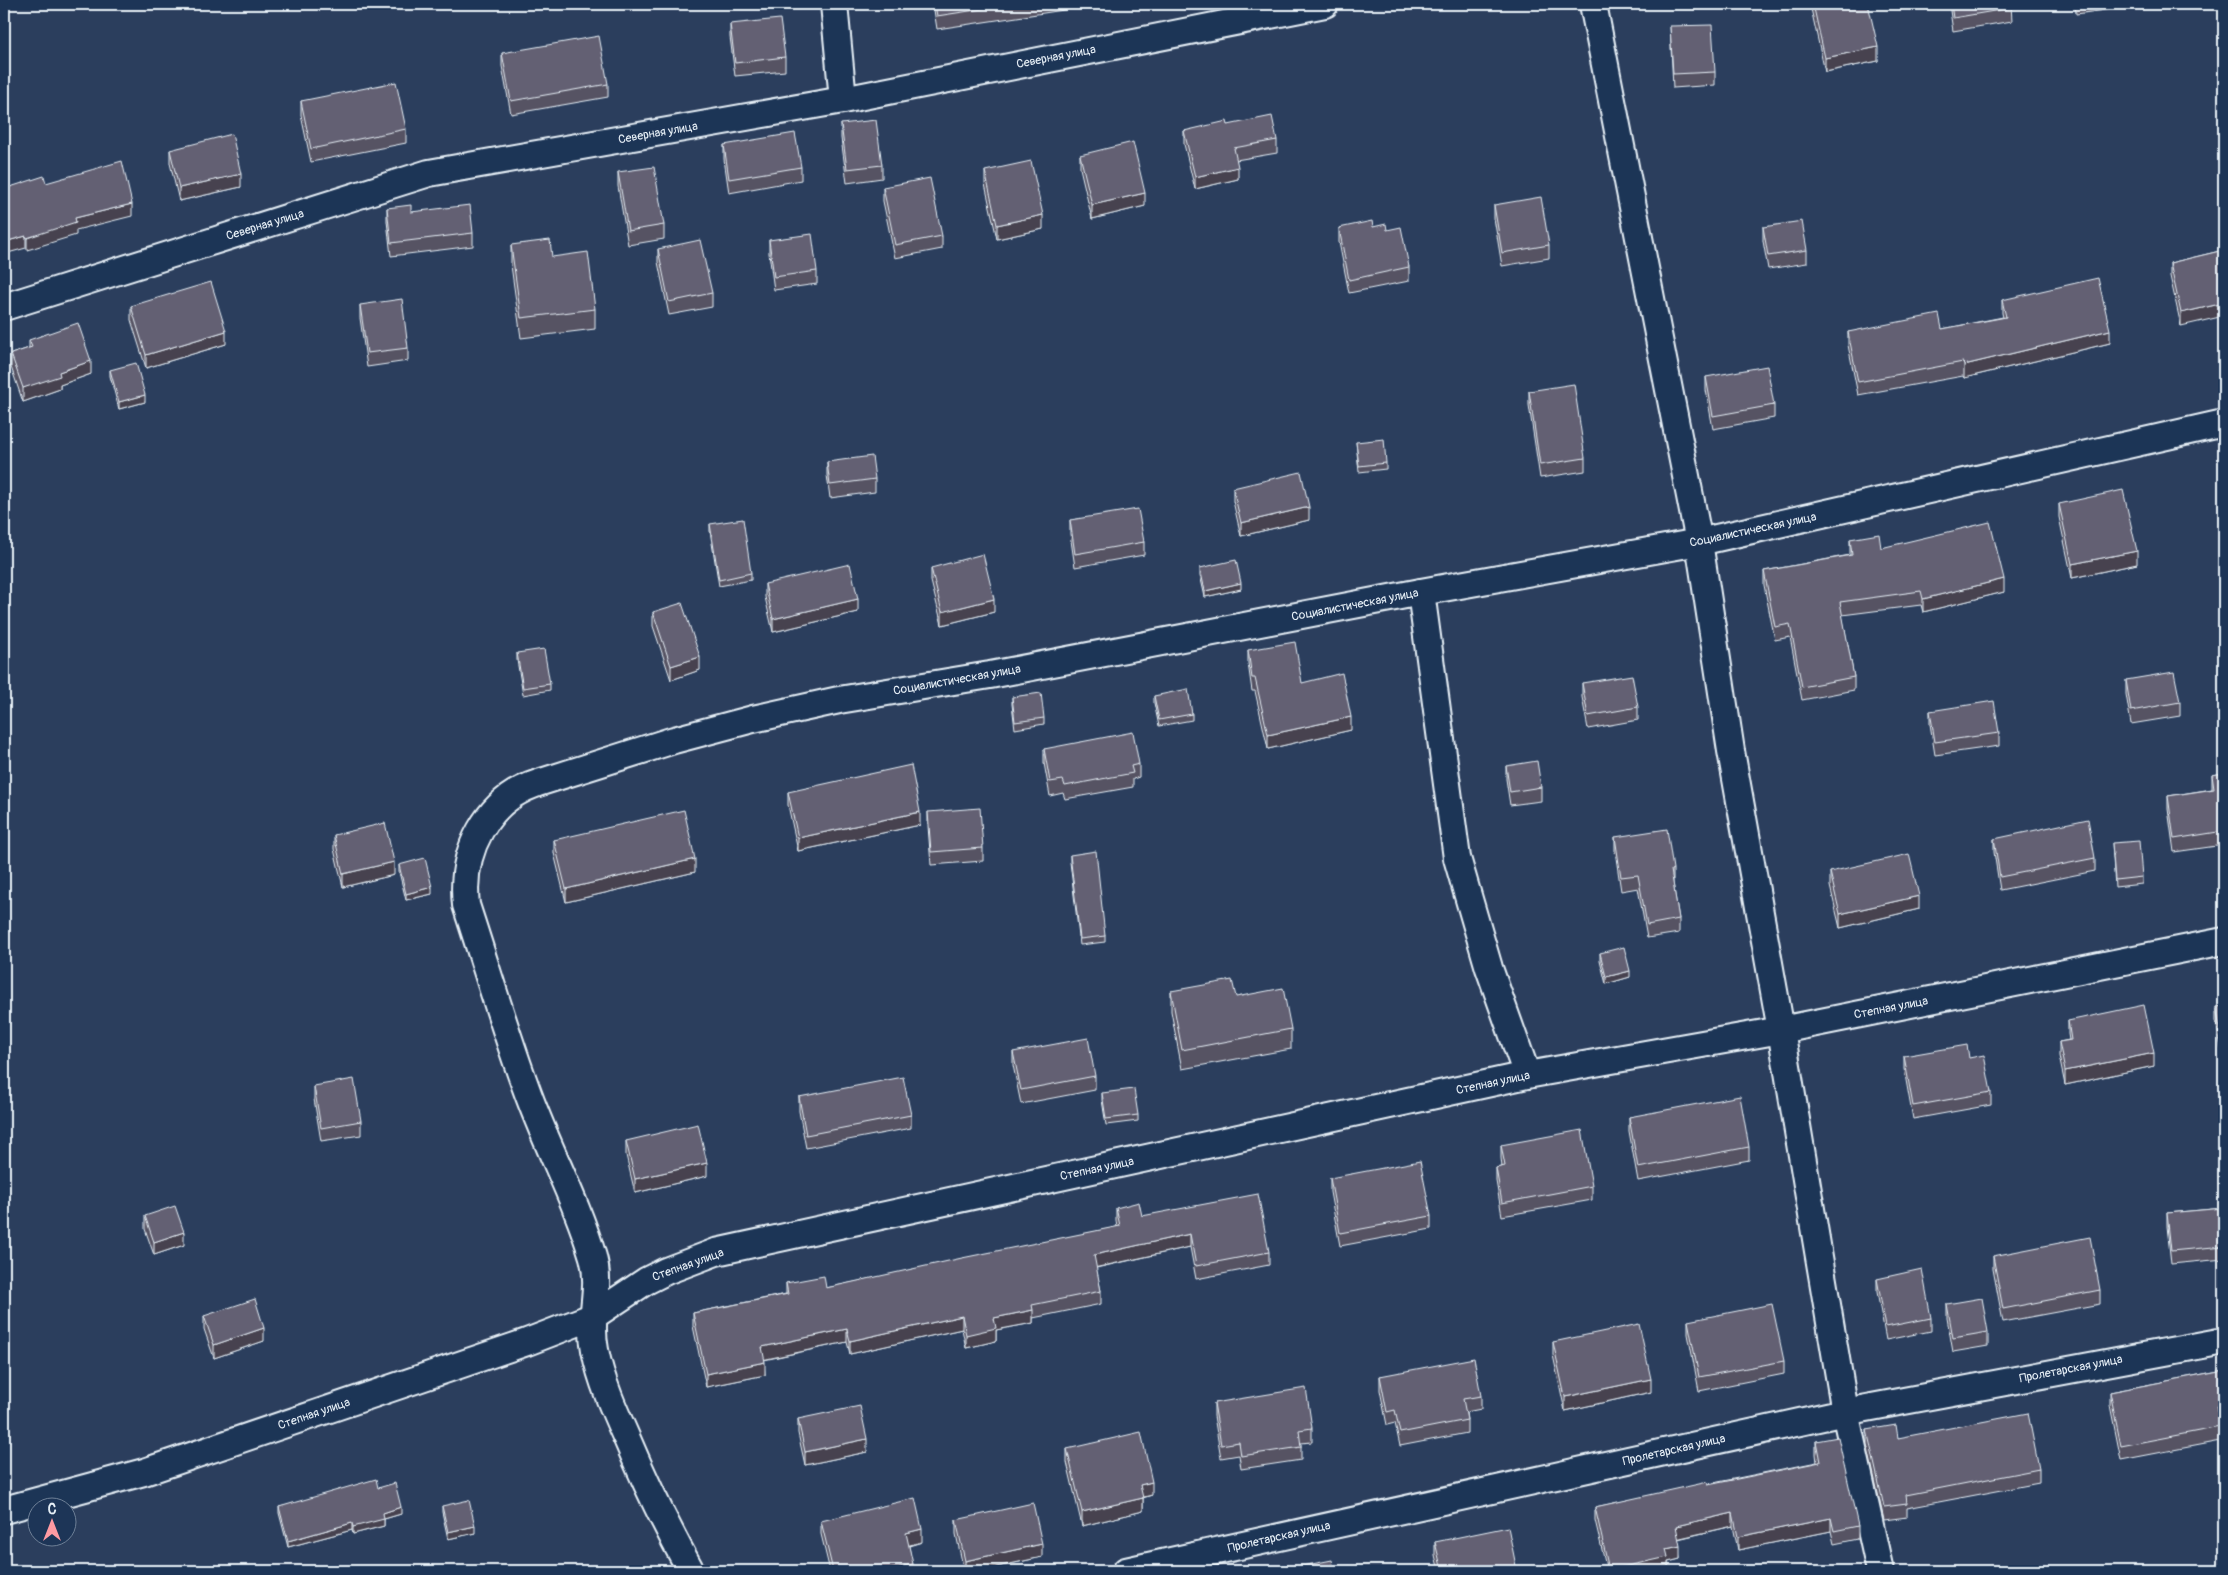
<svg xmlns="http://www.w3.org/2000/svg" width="2228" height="1575" font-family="Pangolin,sans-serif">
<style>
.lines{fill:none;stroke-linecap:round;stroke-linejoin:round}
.minor-casing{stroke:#e8f1f8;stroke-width:30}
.minor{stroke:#1d3557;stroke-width:26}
.wall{fill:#565363;stroke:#e8f1f8}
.shaded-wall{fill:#464350;stroke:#e8f1f8}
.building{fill:#646073;stroke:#e8f1f8}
.labels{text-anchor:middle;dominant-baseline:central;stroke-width:5;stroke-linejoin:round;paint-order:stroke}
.street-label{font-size:12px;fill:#e8f1f8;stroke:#1d3557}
</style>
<rect width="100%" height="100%" fill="#2b3e5d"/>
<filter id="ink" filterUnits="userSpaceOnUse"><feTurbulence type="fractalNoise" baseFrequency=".02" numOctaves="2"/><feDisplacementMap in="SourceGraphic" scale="10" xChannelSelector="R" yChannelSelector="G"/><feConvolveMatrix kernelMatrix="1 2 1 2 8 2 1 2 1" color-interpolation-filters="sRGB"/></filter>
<g filter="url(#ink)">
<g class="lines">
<g class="minor-casing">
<g id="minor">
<polyline points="834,4 843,100"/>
<polyline points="1593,4 1699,542 1731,751 1781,1030 1845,1412 1880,1571"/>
<polyline points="4,307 429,173 843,100 1325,4"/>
<polyline points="1421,592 1457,858 1489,968 1527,1075"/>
<polyline points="4,1510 144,1472 527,1342 592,1317 646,1281 666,1271 716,1252 1527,1075 1781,1030 2224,941"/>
<path d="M691 1571C667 1528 646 1484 627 1439 614 1410 601 1381 595 1350 588 1316 602 1289 593 1257 576 1199 546 1145 526 1088 504 1028 486 966 466 905 460 852 486 800 538 783L674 740 753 719 839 700 990 675 1421 592 1699 542 2224 423"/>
<polyline points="1126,1571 1845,1412 2224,1341"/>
</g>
</g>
<use href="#minor" class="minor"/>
</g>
<g class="wall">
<polygon points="933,4 1077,4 1077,8 937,29"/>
<polygon points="1810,4 1868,4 1878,61 1825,72"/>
<polygon points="1949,4 2011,4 2012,21 1953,31"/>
<polygon points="2075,4 2148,4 2076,14"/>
<polygon points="730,24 785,57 785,71 735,76 730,37"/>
<polygon points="1670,26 1715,72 1715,85 1673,88"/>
<polygon points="502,53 608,84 608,97 511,114 502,66"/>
<polygon points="301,101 406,129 406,143 311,162 301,115"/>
<polygon points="841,124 882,165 882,178 847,183 841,138"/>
<polygon points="1228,125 1277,140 1277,153 1236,160 1238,179 1195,189 1184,144 1184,131"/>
<polygon points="724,145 801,167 801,180 729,193 724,159"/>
<polygon points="170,150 241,187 179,201 170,163"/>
<polygon points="1080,155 1145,206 1092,219 1080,168"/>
<polygon points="985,171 1043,229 997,239 985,184"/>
<polygon points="618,172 664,225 664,239 628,245 618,186"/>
<polygon points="883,187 942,236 942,249 895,258 883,201"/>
<polygon points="1494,205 1549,245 1549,258 1502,266 1494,218"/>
<polygon points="387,208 473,233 473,246 391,256 387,221"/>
<polygon points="1373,227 1387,230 1409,267 1409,281 1349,293 1339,242 1339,228"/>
<polygon points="1763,227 1807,250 1807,263 1768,269 1763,241"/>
<polygon points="769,240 817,271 817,284 774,290 769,253"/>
<polygon points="511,245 552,257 595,309 595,329 521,338 511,265"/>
<polygon points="658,249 712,293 712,307 669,315 658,262"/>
<polygon points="2224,250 2181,326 2170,276 2170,263"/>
<polygon points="2002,300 2110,343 1964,378 1963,376 1858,395 1848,345 1848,332 1942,329 2003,317 2002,313"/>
<polygon points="360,305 408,348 408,361 367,367 360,318"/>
<polygon points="131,306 226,344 146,368 131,320"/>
<polygon points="29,340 91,374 60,385 60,389 23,402 11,367 11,354 29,348"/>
<polygon points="110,370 145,402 119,409 110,376"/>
<polygon points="1706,377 1774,405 1774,418 1713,429 1706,390"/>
<polygon points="1529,391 1585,458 1585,471 1540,478 1529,405"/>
<polygon points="1356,442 1386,463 1386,469 1359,472"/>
<polygon points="827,462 875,479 875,492 830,498 827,475"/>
<polygon points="1233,488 1309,520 1241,536 1233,501"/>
<polygon points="2059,504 2137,564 2072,578 2059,517"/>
<polygon points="1070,520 1144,542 1144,555 1075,567 1070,534"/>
<polygon points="710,524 751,573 751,580 719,586 710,531"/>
<polygon points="1850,539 1881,548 2004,592 1923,612 1921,605 1842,615 1854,677 1854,690 1802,700 1790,637 1775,640 1764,585 1764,571 1850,555"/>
<polygon points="931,568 994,612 942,625 931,581"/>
<polygon points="1200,568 1241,589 1205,597 1200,575"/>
<polygon points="765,584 858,612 773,632 765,597"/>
<polygon points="653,612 700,670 671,680 653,626"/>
<polygon points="1248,650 1302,683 1351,730 1268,749 1255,691 1252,691 1248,663"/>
<polygon points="517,653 550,684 550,690 523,695 517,660"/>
<polygon points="2126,680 2180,702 2180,716 2131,724 2126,694"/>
<polygon points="1582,683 1638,707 1638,720 1588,729 1582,697"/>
<polygon points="1154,696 1192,714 1192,720 1159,726 1154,703"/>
<polygon points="1012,697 1044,718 1044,724 1015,729 1012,704"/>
<polygon points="1930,711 1999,733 1999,746 1935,755 1930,724"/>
<polygon points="1044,749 1139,764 1139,777 1133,779 1133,787 1065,799 1063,793 1050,796 1044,763"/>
<polygon points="1506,766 1541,787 1541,801 1510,805 1506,779"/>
<polygon points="2224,773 2224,845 2174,852 2168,809 2168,796 2212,789 2212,775"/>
<polygon points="788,792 920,825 798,851 788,805"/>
<polygon points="928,812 983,848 983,861 931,865 928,826"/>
<polygon points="334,835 394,875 343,887 334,849"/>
<polygon points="1615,837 1673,869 1673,883 1679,919 1679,933 1647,938 1638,888 1621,891 1615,851"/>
<polygon points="1994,839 2095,858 2095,871 2000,890 1994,852"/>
<polygon points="554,840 695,872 566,902 554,853"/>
<polygon points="2112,843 2142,877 2142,884 2115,887"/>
<polygon points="1070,855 1105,936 1105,942 1080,945 1070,862"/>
<polygon points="399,865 432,894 406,900 399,872"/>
<polygon points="1830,872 1919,909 1840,928 1830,886"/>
<polygon points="1600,953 1630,977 1606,984 1600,960"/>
<polygon points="1171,991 1291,1029 1291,1049 1182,1069 1171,1011"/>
<polygon points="2224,1006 2224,1058 2223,1058 2216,1021 2216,1007"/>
<polygon points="2068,1021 2154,1066 2065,1085 2059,1056 2059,1042 2069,1040 2068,1034"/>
<polygon points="1013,1052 1095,1076 1095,1090 1021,1104 1013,1065"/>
<polygon points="1904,1056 1991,1092 1991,1105 1913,1119 1904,1069"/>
<polygon points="314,1086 361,1121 361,1135 321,1141 314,1099"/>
<polygon points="1102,1093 1138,1115 1138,1121 1106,1125 1102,1100"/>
<polygon points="799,1097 911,1115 911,1128 806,1148 799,1111"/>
<polygon points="1629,1117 1749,1147 1749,1160 1638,1181 1629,1131"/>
<polygon points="626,1141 707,1176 635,1193 626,1155"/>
<polygon points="1501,1145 1592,1186 1592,1200 1502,1216 1496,1181 1496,1168 1502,1167 1501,1158"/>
<polygon points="1330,1178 1431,1216 1431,1229 1340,1246 1330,1192"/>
<polygon points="1116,1208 1142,1216 1269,1252 1269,1265 1196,1279 1190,1247 1096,1268 1101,1291 1101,1304 1033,1318 1033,1323 996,1330 996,1341 966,1348 962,1329 850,1354 847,1342 764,1360 765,1375 706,1387 693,1326 693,1313 786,1294 786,1283 826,1288 1117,1227 1116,1221"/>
<polygon points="2224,1208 2224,1259 2171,1264 2167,1226 2167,1213"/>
<polygon points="145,1216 184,1245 154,1255 145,1229"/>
<polygon points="1993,1256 2100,1290 2100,1304 2003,1322 1993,1269"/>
<polygon points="1877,1279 1931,1318 1931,1331 1886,1340 1877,1292"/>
<polygon points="1947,1304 1988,1332 1988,1346 1953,1352 1947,1318"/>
<polygon points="204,1316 264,1341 214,1358 204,1329"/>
<polygon points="1688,1321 1784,1361 1784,1374 1699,1391 1688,1334"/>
<polygon points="1553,1342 1651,1392 1565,1411 1553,1355"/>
<polygon points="2224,1370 2224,1418 2219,1419 2220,1427 2220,1441 2121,1460 2110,1405 2110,1392"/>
<polygon points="1380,1376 1481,1396 1481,1409 1466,1412 1467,1420 1467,1433 1400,1446 1395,1423 1387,1425 1380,1390"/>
<polygon points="1214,1403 1312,1428 1312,1442 1301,1443 1301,1460 1241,1469 1239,1455 1221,1458 1214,1416"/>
<polygon points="798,1419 867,1452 805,1465 798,1433"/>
<polygon points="1867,1430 1898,1438 2039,1469 2039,1483 1907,1508 1907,1517 1884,1520 1867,1444"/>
<polygon points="1816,1441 1858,1526 1858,1539 1834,1544 1831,1531 1738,1550 1733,1526 1678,1539 1680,1559 1668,1562 1668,1570 1661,1571 1607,1571 1595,1520 1595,1507 1817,1462 1816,1454"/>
<polygon points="1067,1449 1152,1495 1143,1498 1143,1511 1082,1526 1067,1462"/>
<polygon points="378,1488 401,1514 384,1519 384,1526 353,1534 352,1530 288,1547 279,1513 279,1507"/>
<polygon points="442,1506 475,1533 448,1539 442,1512"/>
<polygon points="956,1520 1042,1557 978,1571 964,1571 956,1534"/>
<polygon points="821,1521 922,1542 909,1546 913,1571 830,1571 821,1534"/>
<polygon points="1435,1542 1517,1571 1439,1571 1435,1555"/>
</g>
<g class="shaded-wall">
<polygon points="1878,47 1878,61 1825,72 1825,58"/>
<polygon points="1238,167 1238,179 1195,189 1195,177"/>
<polygon points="241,174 241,187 179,201 179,188"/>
<polygon points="1145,193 1145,206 1092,219 1092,205"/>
<polygon points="132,204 132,216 76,230 76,235 27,250 27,238 75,218"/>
<polygon points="1043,215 1043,229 997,239 997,225"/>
<polygon points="26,236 26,248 4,254 4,242"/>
<polygon points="2224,303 2224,316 2181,326 2181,313"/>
<polygon points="2110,330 2110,343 1964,378 1964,365"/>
<polygon points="226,331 226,344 146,368 146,355"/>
<polygon points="91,361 91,374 60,385 60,389 23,402 23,388 59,372"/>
<polygon points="145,395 145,402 119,409 119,402"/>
<polygon points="1309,507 1309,520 1241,536 1241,523"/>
<polygon points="2137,551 2137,564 2072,578 2072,564"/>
<polygon points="2004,579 2004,592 1923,612 1923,599"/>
<polygon points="1241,583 1241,589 1205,597 1205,591"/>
<polygon points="858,599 858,612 773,632 773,619"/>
<polygon points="994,599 994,612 942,625 942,612"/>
<polygon points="700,657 700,670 671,680 671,666"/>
<polygon points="1351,717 1351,730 1268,749 1268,735"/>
<polygon points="8,761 8,774 4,775 4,762"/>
<polygon points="920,812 920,825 798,851 798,838"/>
<polygon points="695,859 695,872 566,902 566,889"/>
<polygon points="394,862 394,875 343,887 343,874"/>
<polygon points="432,887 432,894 406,900 406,894"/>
<polygon points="1919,896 1919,909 1840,928 1840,914"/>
<polygon points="1630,971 1630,977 1606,984 1606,977"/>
<polygon points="2154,1053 2154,1066 2065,1085 2065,1071"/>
<polygon points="707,1163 707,1176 635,1193 635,1179"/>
<polygon points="184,1232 184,1245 154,1255 154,1242"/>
<polygon points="1190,1234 1190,1247 1094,1268 1094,1255"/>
<polygon points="1033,1310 1033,1323 996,1330 996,1341 966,1348 966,1335 994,1318"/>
<polygon points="962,1316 962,1329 850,1354 850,1341"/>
<polygon points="264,1328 264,1341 214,1358 214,1345"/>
<polygon points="847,1329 847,1342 762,1360 762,1347"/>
<polygon points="765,1362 765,1375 706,1387 706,1374"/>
<polygon points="1651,1379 1651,1392 1565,1411 1565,1397"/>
<polygon points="867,1439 867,1452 805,1465 805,1452"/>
<polygon points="1152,1482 1152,1495 1140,1498 1140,1485"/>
<polygon points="1143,1498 1143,1511 1082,1526 1082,1512"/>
<polygon points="401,1507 401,1514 384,1519 384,1526 353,1534 353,1527 383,1513"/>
<polygon points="1733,1513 1733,1526 1676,1539 1676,1526"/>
<polygon points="1831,1518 1831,1531 1738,1550 1738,1537"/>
<polygon points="352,1523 352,1530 288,1547 288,1541"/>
<polygon points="475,1526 475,1533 448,1539 448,1532"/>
<polygon points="922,1529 922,1542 906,1546 906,1533"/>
<polygon points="1042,1544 1042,1557 978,1571 965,1571 965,1561"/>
<polygon points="1680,1546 1680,1559 1668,1562 1668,1570 1661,1571 1609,1571 1609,1570 1666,1549"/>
<polygon points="913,1564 913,1571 884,1571"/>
</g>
<g class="building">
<polygon points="935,4 1015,4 937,16"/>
<polygon points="1813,4 1868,4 1878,47 1825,58"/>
<polygon points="1951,4 2011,4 2012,8 1953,18"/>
<polygon points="780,19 785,57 735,63 730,24"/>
<polygon points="1712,25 1715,72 1673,74 1670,26"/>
<polygon points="599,36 608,84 511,101 502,53"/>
<polygon points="396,82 406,129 311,149 301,101"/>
<polygon points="1272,116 1277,140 1234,148 1238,167 1195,177 1184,131 1227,121 1228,125"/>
<polygon points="876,120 882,165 847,169 841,124"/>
<polygon points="795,133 801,167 729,179 724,145"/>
<polygon points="232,134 241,174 179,188 170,150"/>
<polygon points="1133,142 1145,193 1092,205 1080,155"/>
<polygon points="122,161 132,204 75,218 76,222 27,238 26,236 4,242 4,189 44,176 46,183"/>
<polygon points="1031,161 1043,215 997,225 985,171"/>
<polygon points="654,167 664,225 628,231 618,172"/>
<polygon points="930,178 942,236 895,245 883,187"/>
<polygon points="1541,197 1549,245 1502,253 1494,205"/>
<polygon points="411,205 411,212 470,205 473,233 391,243 387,208"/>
<polygon points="1372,221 1373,227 1386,224 1387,230 1401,227 1409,267 1349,280 1339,228"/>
<polygon points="1802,221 1807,250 1768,256 1763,227"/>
<polygon points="812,234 817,271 774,277 769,240"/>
<polygon points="550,240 552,257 588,252 595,309 521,318 511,245"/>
<polygon points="700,240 712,293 669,302 658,249"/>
<polygon points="2224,250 2224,303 2181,313 2170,263"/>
<polygon points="2098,278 2110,330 1964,365 1963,362 1858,382 1848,332 1939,314 1942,329 2006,317 2002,300"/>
<polygon points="211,282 226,331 146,355 131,306"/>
<polygon points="402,299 408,348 367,353 360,305"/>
<polygon points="78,323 91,361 59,372 60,376 23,388 11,354 32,347 29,340"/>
<polygon points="136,363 145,395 119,402 110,370"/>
<polygon points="1767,366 1774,405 1713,416 1706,377"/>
<polygon points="1574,384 1585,458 1540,465 1529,391"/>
<polygon points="1384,439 1386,463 1359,466 1356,442"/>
<polygon points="872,456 875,479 830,485 827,462"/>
<polygon points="1301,472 1309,507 1241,523 1233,488"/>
<polygon points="2123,490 2137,551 2072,564 2059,504"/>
<polygon points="1138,509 1144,542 1075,554 1070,520"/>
<polygon points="743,519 751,573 719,580 710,524"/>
<polygon points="1990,522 2004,579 1923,599 1921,591 1840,602 1854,677 1802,687 1790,624 1775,627 1764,571 1852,555 1850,539 1879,534 1881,548"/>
<polygon points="983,554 994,599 942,612 931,568"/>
<polygon points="1236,560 1241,583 1205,591 1200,568"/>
<polygon points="850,564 858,599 773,619 765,584"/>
<polygon points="682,603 700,657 671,666 653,612"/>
<polygon points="1295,642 1302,683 1342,673 1351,717 1268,735 1255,678 1252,678 1248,650"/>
<polygon points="544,649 550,684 523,688 517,653"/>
<polygon points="2174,672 2180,702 2131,711 2126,680"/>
<polygon points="1632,675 1638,707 1588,716 1582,683"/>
<polygon points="1188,689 1192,714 1159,720 1154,696"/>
<polygon points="1041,693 1044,718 1015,722 1012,697"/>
<polygon points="1994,701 1999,733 1935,742 1930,711"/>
<polygon points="1133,732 1139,764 1131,766 1133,773 1065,786 1063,780 1050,782 1044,749"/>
<polygon points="4,745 8,761 4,762"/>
<polygon points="1537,761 1541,787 1510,792 1506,766"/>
<polygon points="911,765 920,812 798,838 788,792"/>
<polygon points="2224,773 2224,831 2174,839 2168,796 2214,789 2212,775"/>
<polygon points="980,808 983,848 931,852 928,812"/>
<polygon points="684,810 695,859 566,889 554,840"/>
<polygon points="2088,819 2095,858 2000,877 1994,839"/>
<polygon points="385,823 394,862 343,874 334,835"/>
<polygon points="1667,829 1673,869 1671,870 1679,919 1647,925 1638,875 1621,877 1615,837"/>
<polygon points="2139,841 2142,877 2115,880 2112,843"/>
<polygon points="1096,851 1105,936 1080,939 1070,855"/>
<polygon points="1909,854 1919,896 1840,914 1830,872"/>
<polygon points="425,858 432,887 406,894 399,865"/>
<polygon points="1624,947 1630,971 1606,977 1600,953"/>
<polygon points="1232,980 1236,997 1283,988 1291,1029 1182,1050 1171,991"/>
<polygon points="2144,1005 2154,1053 2065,1071 2059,1042 2071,1040 2068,1021"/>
<polygon points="2224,1006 2224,1045 2223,1045 2216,1007"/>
<polygon points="1088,1038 1095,1076 1021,1090 1013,1052"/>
<polygon points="1967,1045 1969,1058 1984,1055 1991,1092 1913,1106 1904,1056"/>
<polygon points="903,1077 911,1115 806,1135 799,1097"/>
<polygon points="354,1079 361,1121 321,1128 314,1086"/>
<polygon points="1134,1089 1138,1115 1106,1119 1102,1093"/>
<polygon points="1740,1096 1749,1147 1638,1168 1629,1117"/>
<polygon points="698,1124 707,1163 635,1179 626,1141"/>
<polygon points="1582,1130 1592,1186 1502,1203 1496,1168 1505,1166 1501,1145"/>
<polygon points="1420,1161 1431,1216 1340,1233 1330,1178"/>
<polygon points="1258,1194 1269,1252 1196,1266 1190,1234 1094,1255 1101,1291 1032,1305 1033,1310 994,1318 996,1328 966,1335 962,1316 850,1341 847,1329 762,1347 765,1362 706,1374 693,1313 788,1294 786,1283 824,1276 826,1288 962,1258 1120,1226 1116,1208 1139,1202 1142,1216"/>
<polygon points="175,1206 184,1232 154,1242 145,1216"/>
<polygon points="2224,1208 2224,1246 2171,1251 2167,1213"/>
<polygon points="2090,1237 2100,1290 2003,1309 1993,1256"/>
<polygon points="1922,1269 1931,1318 1886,1327 1877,1279"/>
<polygon points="1982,1298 1988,1332 1953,1338 1947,1304"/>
<polygon points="255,1299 264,1328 214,1345 204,1316"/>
<polygon points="1772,1304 1784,1361 1699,1377 1688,1321"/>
<polygon points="1639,1324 1651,1379 1565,1397 1553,1342"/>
<polygon points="1474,1358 1481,1396 1463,1399 1467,1420 1400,1433 1395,1410 1387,1412 1380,1376"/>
<polygon points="2224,1370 2224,1405 2216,1406 2220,1427 2121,1446 2110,1392"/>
<polygon points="1306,1388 1312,1428 1299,1430 1301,1447 1241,1456 1239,1442 1221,1445 1214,1403"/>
<polygon points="860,1406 867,1439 805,1452 798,1419"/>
<polygon points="2028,1413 2039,1469 1906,1495 1907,1504 1884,1507 1867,1430 1896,1425 1898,1438"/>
<polygon points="1141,1432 1152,1482 1140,1485 1143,1498 1082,1512 1067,1449"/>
<polygon points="1838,1437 1858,1526 1834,1531 1831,1518 1738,1537 1733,1513 1676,1526 1680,1546 1666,1549 1668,1557 1609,1570 1595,1507 1708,1482 1708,1485 1820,1462 1816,1441"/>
<polygon points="376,1479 378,1488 395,1483 401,1507 383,1513 384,1519 353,1527 352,1523 288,1541 279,1507"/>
<polygon points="915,1498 922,1529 906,1533 913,1564 884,1571 833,1571 821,1521"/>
<polygon points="469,1500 475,1526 448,1532 442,1506"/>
<polygon points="1033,1503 1042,1544 965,1561 956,1520"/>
<polygon points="1508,1527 1517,1571 1442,1571 1435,1542"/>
<polygon points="1332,1560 1334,1570 1350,1566 1351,1571 1277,1571"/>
</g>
</g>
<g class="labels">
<g class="street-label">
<text transform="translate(1056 57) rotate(-11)">Северная улица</text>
<text transform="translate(658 133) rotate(-10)">Северная улица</text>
<text transform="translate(265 225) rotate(-17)">Северная улица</text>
<text transform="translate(1753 530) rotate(-12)">Социалистическая улица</text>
<text transform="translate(1355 605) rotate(-11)">Социалистическая улица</text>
<text transform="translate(957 680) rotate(-10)">Социалистическая улица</text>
<text transform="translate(1891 1008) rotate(-11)">Степная улица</text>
<text transform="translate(1493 1083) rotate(-12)">Степная улица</text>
<text transform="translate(1097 1169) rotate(-12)">Степная улица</text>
<text transform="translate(688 1265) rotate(-20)">Степная улица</text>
<text transform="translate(2071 1369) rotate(-11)">Пролетарская улица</text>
<text transform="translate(314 1414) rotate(-19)">Степная улица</text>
<text transform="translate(1674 1450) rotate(-13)">Пролетарская улица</text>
<text transform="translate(1279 1537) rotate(-13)">Пролетарская улица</text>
</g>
</g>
<rect width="2228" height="1575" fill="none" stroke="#1d3557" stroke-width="20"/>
<rect x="10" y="10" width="2208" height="1555" fill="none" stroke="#e8f1f8" stroke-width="2" filter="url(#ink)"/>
<g transform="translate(52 1522)"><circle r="24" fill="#1d3557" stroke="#6e8097"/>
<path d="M0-4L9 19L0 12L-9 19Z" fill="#ff9aa2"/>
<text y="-8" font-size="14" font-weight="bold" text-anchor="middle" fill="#e8f1f8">С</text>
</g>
</svg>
